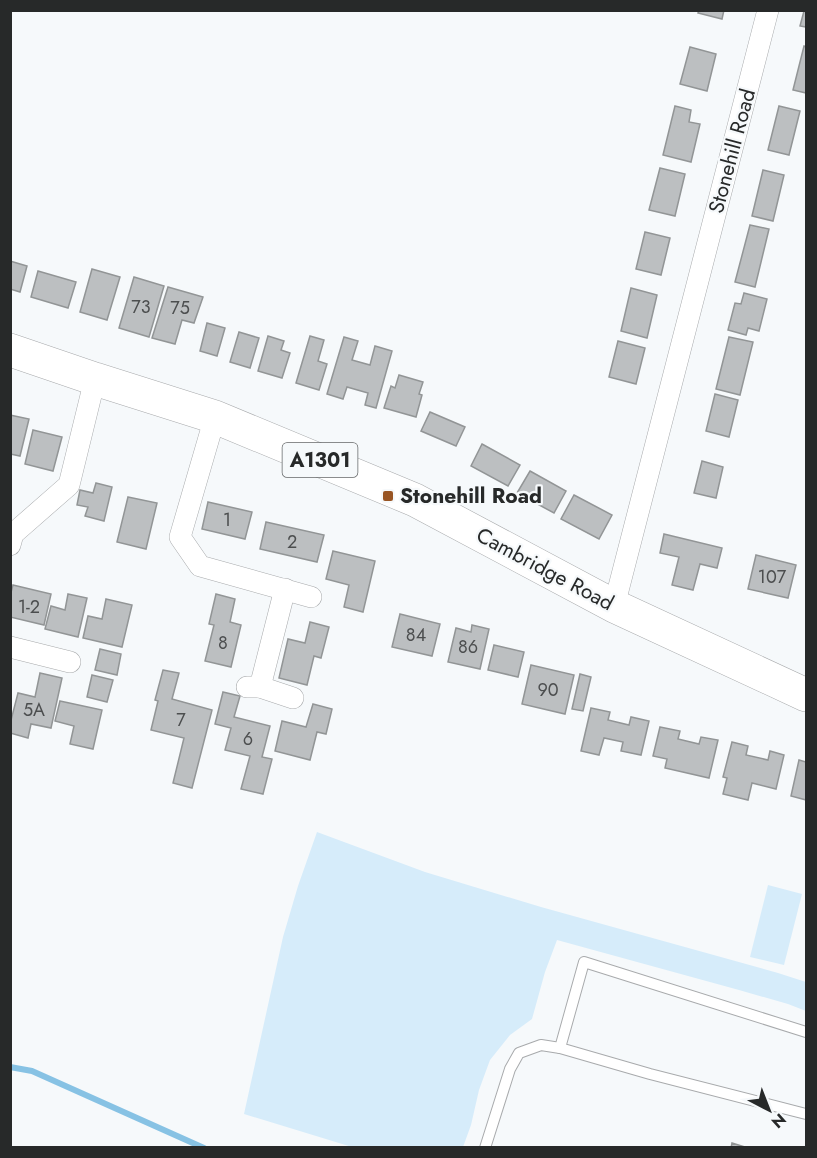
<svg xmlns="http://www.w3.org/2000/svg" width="817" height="1158" font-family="Jost,sans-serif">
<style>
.green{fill:#d6ecfa}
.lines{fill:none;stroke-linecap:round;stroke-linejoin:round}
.stream{stroke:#87c2e4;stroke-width:6}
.building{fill:#bcbfc1;stroke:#929596;stroke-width:1.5}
.service-casing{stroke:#a8aaac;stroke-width:12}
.minor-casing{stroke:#a8aaac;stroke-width:22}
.primary-casing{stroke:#a8aaac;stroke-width:34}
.service{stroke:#fff;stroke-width:10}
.minor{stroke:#fff;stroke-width:21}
.primary{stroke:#fff;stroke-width:33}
.poi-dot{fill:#985524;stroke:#f6f9fb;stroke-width:2}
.labels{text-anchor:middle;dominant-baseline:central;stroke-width:4.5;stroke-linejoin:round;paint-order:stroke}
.number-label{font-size:18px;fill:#4c4e4f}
.shield{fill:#f6f9fb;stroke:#656768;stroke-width:1.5}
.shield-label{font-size:20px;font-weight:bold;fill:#272929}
.street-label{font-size:21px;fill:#272929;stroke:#f6f9fb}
.poi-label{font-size:21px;font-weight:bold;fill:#272929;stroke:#f6f9fb;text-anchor:start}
</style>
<rect width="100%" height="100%" fill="#f6f9fb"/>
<g class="green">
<polygon points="317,832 425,872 541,907 778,973 806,982 806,1011 788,1004 739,990 557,940 545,972 532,1019 510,1035 490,1060 479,1090 471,1125 463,1147 352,1147 244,1114 283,937 298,886"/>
<polygon points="768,885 802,894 784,965 750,957"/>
</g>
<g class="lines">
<polyline class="stream" points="10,1067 32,1071 204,1148"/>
</g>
<g class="building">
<polygon points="699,10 724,10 722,19 698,13"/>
<polygon points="804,11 806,11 806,27 800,26"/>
<polygon points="804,46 806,47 806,93 793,90"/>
<polygon points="690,47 716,54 707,91 680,84"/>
<polygon points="675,106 691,110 689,122 700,124 691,162 663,155"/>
<polygon points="779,106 800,111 789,155 768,150"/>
<polygon points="660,168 685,174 675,216 649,210"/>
<polygon points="763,170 784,175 773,221 752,216"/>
<polygon points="750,225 769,229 755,287 735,282"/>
<polygon points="645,232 670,238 661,275 636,269"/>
<polygon points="10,261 27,266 20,292 10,289"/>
<polygon points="92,269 120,277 107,320 80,312"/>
<polygon points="38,271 76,282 68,308 31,297"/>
<polygon points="134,277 164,286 149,337 119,328"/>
<polygon points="168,287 203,297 194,323 182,320 175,344 152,338"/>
<polygon points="631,288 657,295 647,338 621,331"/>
<polygon points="744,293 767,299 759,331 748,328 746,335 728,330 735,303 741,304"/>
<polygon points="207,323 225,328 217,356 200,351"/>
<polygon points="239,332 259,338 250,368 230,362"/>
<polygon points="268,336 284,341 281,350 290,353 282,378 258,371"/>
<polygon points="310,336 324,340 318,361 327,364 319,390 296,383"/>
<polygon points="344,337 358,341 352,360 370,365 375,346 392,351 376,408 365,405 368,393 347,387 343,399 327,394"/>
<polygon points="729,337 753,342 740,395 716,389"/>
<polygon points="618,341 645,348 636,384 609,377"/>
<polygon points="399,375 423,382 419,394 422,395 416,417 384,408 391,386 395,388"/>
<polygon points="715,394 738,400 729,437 706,431"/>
<polygon points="430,412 465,427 456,446 421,431"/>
<polygon points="10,415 29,419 20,456 10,454"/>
<polygon points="33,430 62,437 53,471 25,464"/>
<polygon points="482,444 520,465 508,486 471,466"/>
<polygon points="702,461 723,467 716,498 694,493"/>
<polygon points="530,471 566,491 554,513 517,493"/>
<polygon points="96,483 112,487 104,521 85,516 88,507 77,505 80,490 93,493"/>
<polygon points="574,495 612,515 599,539 561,519"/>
<polygon points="128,497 157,503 146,549 117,542"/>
<polygon points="208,502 252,512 245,539 202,529"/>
<polygon points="266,522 324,535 317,562 260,549"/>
<polygon points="664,534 722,548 717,568 700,564 693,590 672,585 679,557 660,553"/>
<polygon points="333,551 375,561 363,612 344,607 349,585 326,579"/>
<polygon points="756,555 796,565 788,598 748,589"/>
<polygon points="13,585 51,594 44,625 10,617 10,596"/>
<polygon points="68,594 87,598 78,637 45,629 51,606 65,610"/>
<polygon points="216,594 235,599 230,622 241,625 231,667 205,661 214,625 209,624"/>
<polygon points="106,599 132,605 122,647 83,638 88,616 102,619"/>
<polygon points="400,614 440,624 432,656 392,647"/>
<polygon points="310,622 329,627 321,658 314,656 307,685 279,678 288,639 305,643"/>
<polygon points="472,625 489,629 480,669 448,662 456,628 471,632"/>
<polygon points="494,645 524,652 518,677 488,670"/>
<polygon points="100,649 121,654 117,675 95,670"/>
<polygon points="531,665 574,675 565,714 522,704"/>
<polygon points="163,670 179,673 172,699 212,710 192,788 173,783 184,738 151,730 158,701 155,700"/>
<polygon points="40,673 62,678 51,728 31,724 28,738 10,733 10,724 18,693 35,697"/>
<polygon points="580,674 591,677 583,711 572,709"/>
<polygon points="92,675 113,680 107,702 87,697"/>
<polygon points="223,692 240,696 234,717 270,726 262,757 272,759 263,794 241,789 250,756 225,750 231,728 215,724"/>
<polygon points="60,701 102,710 93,749 70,744 74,726 55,721"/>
<polygon points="313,704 332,709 326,734 317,732 310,760 275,751 282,721 306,727"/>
<polygon points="591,708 610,712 608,720 629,725 631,717 649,721 641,755 621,751 623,742 604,738 599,755 581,751"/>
<polygon points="660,727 680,731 678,739 699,744 701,737 718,740 709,778 665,768 667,759 653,756"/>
<polygon points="732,742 748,746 746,755 768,760 770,751 784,755 776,789 752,783 748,800 723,794 727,778 723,777"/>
<polygon points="799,760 806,762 806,800 791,796"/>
<polygon points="732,1143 748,1148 731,1148"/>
</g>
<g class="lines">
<g class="service-casing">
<g id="service">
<polyline points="806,1032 584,962 560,1048 650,1074 806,1114"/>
<polyline points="485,1148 510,1069 519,1053 541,1045 560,1048"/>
</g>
</g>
<g class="minor-casing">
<g id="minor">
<polyline points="215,417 180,537 200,566 311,597"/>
<polyline points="10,545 13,534 69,485 95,379"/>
<polyline points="614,606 768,10"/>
<polyline points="10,647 70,662"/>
<polyline points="247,687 260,687 293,698"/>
<polyline points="260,687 285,589"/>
</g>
</g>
<g class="primary-casing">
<polyline id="primary" points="10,350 95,379 215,417 415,500 614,606 806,695"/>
</g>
<use href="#service" class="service"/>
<use href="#minor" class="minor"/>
<use href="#primary" class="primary"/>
</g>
<rect class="poi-dot" x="382" y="490" width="12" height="12" rx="3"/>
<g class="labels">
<g class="number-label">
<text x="141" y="307">73</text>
<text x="180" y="308">75</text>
<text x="227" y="520">1</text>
<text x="292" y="542">2</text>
<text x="772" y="577">107</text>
<text x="29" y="607">1-2</text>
<text x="416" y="635">84</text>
<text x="223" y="643">8</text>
<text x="468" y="647">86</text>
<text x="548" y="690">90</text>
<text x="34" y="710">5A</text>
<text x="181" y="720">7</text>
<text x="248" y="739">6</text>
</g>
<rect class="shield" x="282.5" y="443" width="75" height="34" rx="4.5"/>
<g class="shield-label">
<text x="320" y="460">A1301</text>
</g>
<g class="street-label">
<text transform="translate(732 151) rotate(-75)">Stonehill Road</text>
<text transform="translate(545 569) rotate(28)">Cambridge Road</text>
</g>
<g class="poi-label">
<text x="400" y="496">Stonehill Road</text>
</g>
</g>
<rect width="817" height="1158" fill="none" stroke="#272929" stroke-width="24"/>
<g transform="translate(769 1110) rotate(138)" stroke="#f6f9fb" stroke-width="4.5" paint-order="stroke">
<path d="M0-4.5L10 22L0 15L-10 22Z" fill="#272929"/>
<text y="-9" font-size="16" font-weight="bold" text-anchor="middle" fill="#272929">N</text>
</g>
</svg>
